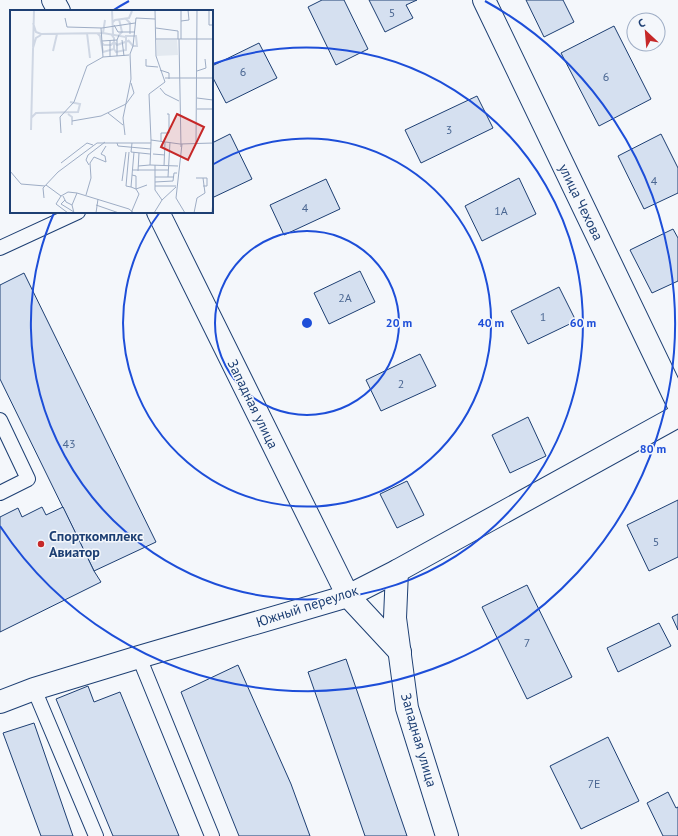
<svg xmlns="http://www.w3.org/2000/svg" width="678" height="836" font-family="'PT Sans',sans-serif">
<style>
.building{fill:#d5e0f0;stroke:#1d3f73}
.lines{fill:none;stroke-linecap:round;stroke-linejoin:round}
.lane-casing{stroke:#1d3f73;stroke-width:16}
.street-casing{stroke:#1d3f73;stroke-width:24}
.lane{stroke:#f4f7fb;stroke-width:14}
.street{stroke:#f4f7fb;stroke-width:22}
.ring{fill:none;stroke:#1d4ed8;stroke-width:2}
.poi-dot{fill:#c62828;stroke:#f4f7fb;stroke-width:1.5}
.labels{text-anchor:middle;dominant-baseline:central;stroke-width:3;stroke-linejoin:round;paint-order:stroke}
.number-label{font-size:12px;fill:#4b6792}
.street-label{font-size:14px;fill:#1d3f73;stroke:#f4f7fb}
.poi-label{font-size:14px;font-weight:bold;fill:#1d3f73;stroke:#f4f7fb;text-anchor:start}
.inset-river{fill:none;stroke:#cfd7e4;stroke-width:2}
.inset-road{fill:none;stroke:#9eadc5;stroke-width:1}
.view{fill:#c62828;fill-opacity:0.15;stroke:#c62828;stroke-width:2}
.inset-edge{fill:none;stroke:#1d3f73;stroke-width:2}
.centre{fill:#1d4ed8;stroke:#f4f7fb;stroke-width:2}
.ring-label{font-size:12px;text-anchor:middle;font-weight:bold;fill:#1d4ed8;stroke:#f4f7fb;stroke-width:3;stroke-linejoin:round;paint-order:stroke}
</style>
<rect width="100%" height="100%" fill="#f4f7fb"/>
<g class="building">
<polygon points="322,0 344,0 368,49 336,65 308,7"/>
<polygon points="369,0 417,0 406,5 413,18 385,32"/>
<polygon points="526,0 563,0 574,22 544,37"/>
<polygon points="614,26 651,99 599,126 561,53"/>
<polygon points="259,43 277,78 226,103 212,76 212,66"/>
<polygon points="477,96 493,128 421,163 405,130"/>
<polygon points="230,134 252,179 214,197 212,194 212,143"/>
<polygon points="661,134 678,168 678,193 644,209 618,156"/>
<polygon points="519,178 536,214 482,241 465,206"/>
<polygon points="326,179 340,209 284,235 270,205"/>
<polygon points="673,229 678,238 678,281 652,293 630,250"/>
<polygon points="360,271 375,302 329,324 314,293"/>
<polygon points="24,273 156,542 94,571 0,379 0,285"/>
<polygon points="559,287 576,321 528,344 511,311"/>
<polygon points="420,354 436,386 381,411 366,380"/>
<polygon points="528,417 546,456 510,473 492,435"/>
<polygon points="407,481 424,515 397,528 380,494"/>
<polygon points="678,500 678,557 649,571 627,525"/>
<polygon points="42,507 46,515 63,507 94,571 101,582 0,632 0,517 18,508 22,517"/>
<polygon points="527,585 572,677 527,699 482,607"/>
<polygon points="678,614 678,630 672,617"/>
<polygon points="659,623 671,646 618,672 607,648"/>
<polygon points="346,659 407,836 365,836 308,672"/>
<polygon points="238,665 291,784 310,836 239,836 181,692"/>
<polygon points="88,686 94,702 120,692 179,836 113,836 56,699"/>
<polygon points="34,723 73,836 41,836 3,733"/>
<polygon points="608,737 639,801 581,829 550,766"/>
<polygon points="668,792 676,808 678,807 678,836 663,836 647,803"/>
</g>
<g class="lines">
<g class="lane-casing">
<g id="lane">
<polyline points="0,248 78,212"/>
<polyline points="0,420 28,479 0,493"/>
<polyline points="139,657 212,836"/>
<polyline points="34,689 96,836"/>
</g>
</g>
<g class="street-casing">
<g id="street">
<polyline points="53,0 59,11"/>
<polyline points="484,0 678,404"/>
<polyline points="158,212 348,596 400,652"/>
<polyline points="397,571 395,618 407,708 447,836"/>
<polyline points="0,702 34,689 139,657 348,596 397,571 678,416"/>
</g>
</g>
<use href="#lane" class="lane"/>
<use href="#street" class="street"/>
</g>
<g class="ring">
<circle cx="307" cy="323" r="92"/>
<path d="M212 165A184 184 0 1 1 160 212"/>
<path d="M213 64A276 276 0 1 1 54 213"/>
<path d="M112 11A368 368 0 0 1 129 1M485 1A368 368 0 1 1 0 526"/>
</g>
<circle class="poi-dot" cx="41" cy="544" r="4"/>
<g class="labels">
<g class="number-label">
<text x="392" y="12">5</text>
<text x="243" y="71">6</text>
<text x="606" y="76">6</text>
<text x="449" y="129">3</text>
<text x="654" y="180">4</text>
<text x="305" y="207">4</text>
<text x="501" y="210">1А</text>
<text x="345" y="297">2А</text>
<text x="543" y="316">1</text>
<text x="401" y="383">2</text>
<text x="69" y="443">43</text>
<text x="656" y="541">5</text>
<text x="527" y="642">7</text>
<text x="594" y="783">7Е</text>
</g>
<g class="street-label">
<text transform="translate(581 202) rotate(64)">улица Чехова</text>
<text transform="translate(253 404) rotate(64)">Западная улица</text>
<text transform="translate(307 606) rotate(-18)">Южный переулок</text>
<text transform="translate(419 740) rotate(74)">Западная улица</text>
</g>
<g class="poi-label">
<text x="49" y="536">Спорткомплекс<tspan x="49" dy="16">Авиатор</tspan></text>
</g>
</g>
<g transform="translate(10 10)">
<rect width="203" height="203" fill="#f4f7fb"/>
<path d="M147 30H167L168 45 147 46Z" fill="#e3e9f0"/>
<path class="inset-river" d="M102 0 103 24M109 9 112 22 109 25M116 9 120 13V24M23 13 26 22 31 24 93 23 116 27V40L106 42 104 39M102 13 105 10 119 8 122 1M77 23 80 48M87 23 90 26 93 42 104 39V28L101 24M93 23 95 10M115 26H126L127 36H123L118 30M91 32 94 35H101L104 32 107 35 118 31M23 38 26 28 31 25M43 41 47 24M58 104 62 107V115M21 108 26 103 68 102 70 94 60 92M21 120 24 0"/>
<path class="inset-road" d="M199 0V15H203M55 8 57 17 92 18 125 13M171 11 179 10 178 0M104 15 108 22H125M146 18 168 21V29M146 29H203M169 29 171 137M171 29V0M107 30V46M112 30 114 46M92 31 107 30 109 25M100 31V47M93 47 119 45M136 49V56L148 57M150 60 159 63V69M187 61 196 58 195 49M155 68H203M150 78 155 84 169 91M187 88 203 90M116 94 124 83 121 73M187 99H203M98 103 113 115M62 111 91 106 116 94M51 123 50 107 64 92 77 56 93 47 91 18M115 125 113 108 121 69 120 44 123 36 126 8 145 9M141 130 139 84 155 72 146 46 145 0M141 130 170 134 203 133M151 131V123H159V104H157M107 133 108 136 141 139M122 133 121 142 140 144M141 133 140 155 168 156M186 133 187 0M172 134 166 188 175 203M119 142 116 176 121 177 124 142M143 144 155 145M51 153 77 133 83 135M79 155 76 150 78 145 95 132M145 155V180L152 190M128 156 140 155M154 156 155 132M123 160H158M0 161 11 174 35 176M128 161 129 143M122 165 126 166V179L137 175M145 167H164M158 167 160 132M112 171 116 142M145 172 163 171 164 163H167M36 175 51 186 58 182 67 183 119 199 124 203M145 176H166M193 176H197V168H193M121 177 126 179 129 184 121 203M76 185 81 168 80 153 84 147 96 152 95 146 91 144 96 136M51 186 46 194 58 203M53 186 56 192 62 195M34 188 33 178 48 162 87 133H141V130M55 190 51 194 64 202M86 195 109 203M64 203 62 195 67 183M86 203 88 189M144 203 152 190 166 177M184 203 187 188 195 183 193 168H186M202 203 203 190"/>
<path class="view" d="M167 104 194 117 178 150 151 137Z"/>
<rect width="203" height="203" class="inset-edge"/>
</g>
<circle cx="307" cy="323" r="6" class="centre"/>
<g class="ring-label">
<text x="399" y="327">20 m</text>
<text x="491" y="327">40 m</text>
<text x="583" y="327">60 m</text>
<text x="653" y="453">80 m</text>
</g>
<g transform="translate(646 32) rotate(334)"><circle r="19" fill="#f4f7fb" stroke="#9eadc5"/>
<path d="M0-3L7 15L0 10L-7 15Z" fill="#c62828"/>
<text y="-6" font-size="11" font-weight="bold" text-anchor="middle" fill="#1d3f73">С</text>
</g>
</svg>
